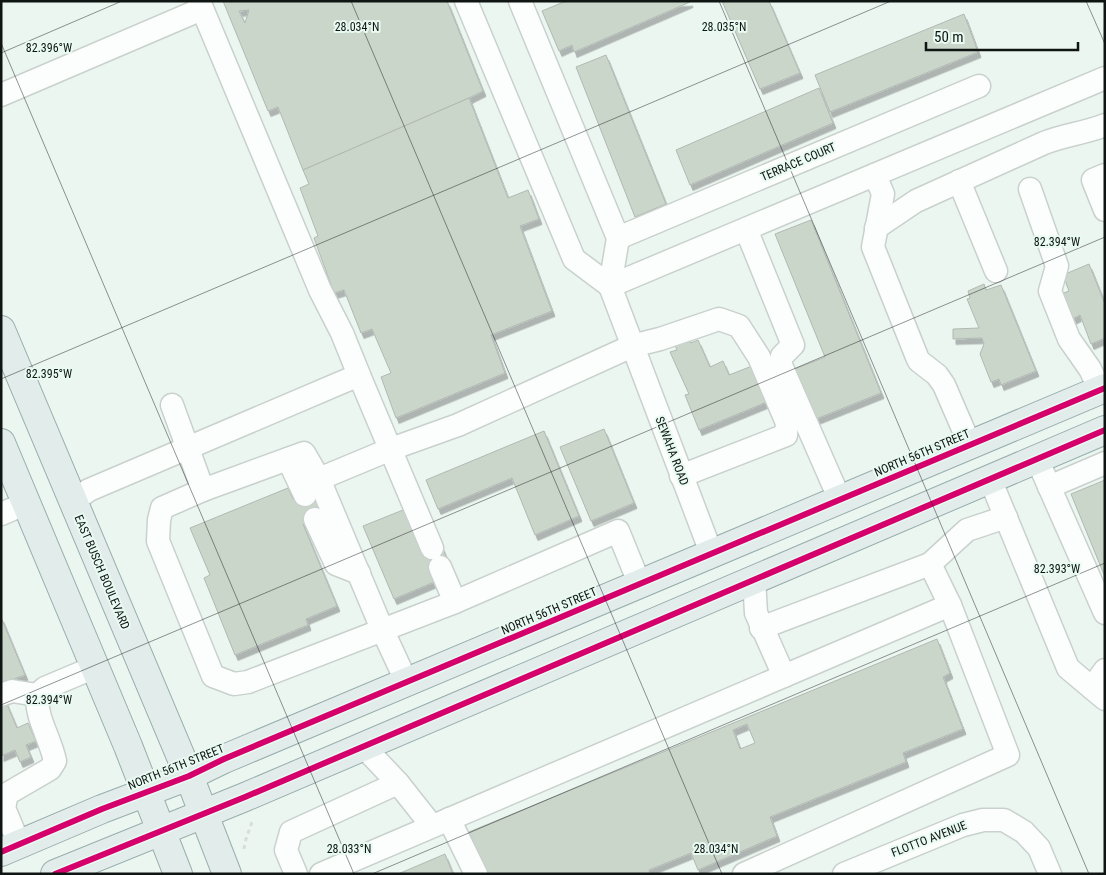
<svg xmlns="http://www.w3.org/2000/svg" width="1106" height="875" font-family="'Roboto Condensed',sans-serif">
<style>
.building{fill:#cbd6ca;stroke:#b2b8b3;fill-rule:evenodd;filter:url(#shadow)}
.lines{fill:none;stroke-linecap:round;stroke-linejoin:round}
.minor-casing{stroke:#c9d1cd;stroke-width:25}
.major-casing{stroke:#98aeac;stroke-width:30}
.path{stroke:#d8dcda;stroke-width:3;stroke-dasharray:4 4;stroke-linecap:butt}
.minor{stroke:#fcfefd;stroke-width:22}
.major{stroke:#e1eceb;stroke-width:28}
.cycleway-casing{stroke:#e8faf2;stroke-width:9}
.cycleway{stroke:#d6006c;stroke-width:6}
.ticks{fill:none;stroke:#0f1513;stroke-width:1;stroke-opacity:0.45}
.labels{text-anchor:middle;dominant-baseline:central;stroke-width:4;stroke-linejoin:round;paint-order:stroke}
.street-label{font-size:12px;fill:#0f1513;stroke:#e8faf2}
.ticks-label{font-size:12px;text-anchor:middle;fill:#0f1513;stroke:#e8faf2;stroke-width:4;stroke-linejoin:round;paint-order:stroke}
</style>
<defs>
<filter id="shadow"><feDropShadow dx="3" dy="5.5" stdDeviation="0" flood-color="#0004"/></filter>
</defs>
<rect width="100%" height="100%" fill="#ecf6f1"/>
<g class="building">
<path d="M223 1H447L483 91 469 98 303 170 278 107 268 111ZM249 10 245 23 239 11Z"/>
<polygon points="566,1 690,1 690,2 574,52 572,45 559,51 542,11"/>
<polygon points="722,1 769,1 800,73 760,89"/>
<polygon points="964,14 978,52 830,112 815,75"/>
<polygon points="606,55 666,204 635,217 576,67"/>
<polygon points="819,88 833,123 690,185 676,150"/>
<polygon points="469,98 508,198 528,190 539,219 520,226 552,311 491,335 505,373 396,418 381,377 391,373 372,329 361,333 344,290 334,293 314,238 318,236 300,188 309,184 303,170"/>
<polygon points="811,220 881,393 811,421 790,371 825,357 775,234"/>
<polygon points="1089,264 1105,304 1105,338 1091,344 1080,315 1069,321 1059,295 1069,291 1063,275"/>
<polygon points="984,284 986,290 1001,285 1036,371 1001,385 999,379 991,382 980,354 984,344 982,338 953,339 953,329 979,328 967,299 970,298 968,291"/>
<polygon points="688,337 691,343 698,340 710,367 723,361 729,375 752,366 767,402 699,430 685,395 689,394 670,352 677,350 674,343"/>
<polygon points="604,429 634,503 591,521 560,447"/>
<polygon points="544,431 579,516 535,535 512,478 438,509 426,480"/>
<polygon points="1105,480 1105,577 1071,494"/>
<polygon points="288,488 293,499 315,491 324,516 303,524 337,606 306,619 308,625 235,655 204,578 210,575 190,528"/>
<polygon points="408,508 441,545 449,563 439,580 394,599 363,526"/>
<polygon points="1,617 25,675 1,684"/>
<path d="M937 639 950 673 943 677 963 729 903 753 906 762 770 817 777 836 698 870 691 853 649 870 650 874H486L469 832ZM747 724 755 743 740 749 733 730Z"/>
<polygon points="3,695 17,728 28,723 36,741 26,745 31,757 20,762 15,750 1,756 1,696"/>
<polygon points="445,854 453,874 398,874"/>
</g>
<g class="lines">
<g class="minor-casing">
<g id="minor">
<polyline points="466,1 574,259 610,286 1105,78"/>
<polyline points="520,1 618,238 610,286 712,555"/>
<polyline points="1,95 202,9"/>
<polyline points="875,175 883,194 873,247 917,357 919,361 937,375 944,385 970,445"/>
<polyline points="1105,175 1093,180 1105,210"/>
<polyline points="959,181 996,271"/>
<polyline points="1030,189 1057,266 1050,291 1069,339 1090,369 1100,390"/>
<path d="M876 228 916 201 1044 143C1064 135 1085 133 1105 125"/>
<polyline points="746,229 793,345 782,356 780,363 840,500"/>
<polyline points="618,238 979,86"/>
<polyline points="359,375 432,548"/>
<polyline points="172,405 203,490 162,508 159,520 158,541 213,676 234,684 248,682 455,602 618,531 640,585"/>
<polyline points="288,459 305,495"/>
<polyline points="1037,459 1105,613"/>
<polyline points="990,479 1068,668 1105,699"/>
<polyline points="1049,487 1105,463"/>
<polyline points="203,490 304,453 319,479"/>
<polyline points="72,502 89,490 359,375 342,333 320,290 199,1"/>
<polyline points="1,514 27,503"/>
<polyline points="315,519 336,564 359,573"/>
<polyline points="440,567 455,602"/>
<polyline points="754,578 756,613 784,676"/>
<polyline points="761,628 930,564 967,530 1006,517"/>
<polyline points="407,683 382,629 319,479 391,449 458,425 632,346 660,339 719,319 739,326 759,357 787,423 786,435 681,476"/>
<polyline points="1092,688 1105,670"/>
<polyline points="1,695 12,691 37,695"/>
<polyline points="363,746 398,783 432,826"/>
<polyline points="449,819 476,874"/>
<path d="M19 844 4 808 7 794 50 769 55 761C50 737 36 719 37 695L45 688 95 667"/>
<polyline points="296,874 286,850 291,832 398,783"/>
<polyline points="321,874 950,605"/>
<polyline points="744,874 1008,755 950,605 930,564"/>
<polyline points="844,874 963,825 983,820 1004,820 1024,832 1039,848 1050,874"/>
</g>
</g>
<g class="major-casing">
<g id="major">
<polyline points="1,330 189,776 227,874"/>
<polyline points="1,443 128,746 178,874"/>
<polyline points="1,852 102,809 189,776 224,759 1105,388"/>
<polyline points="55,874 245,797 1105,430"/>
</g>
</g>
<polyline class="path" points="244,849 245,842 253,819"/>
<use href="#minor" class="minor"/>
<use href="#major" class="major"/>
<g class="cycleway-casing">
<g id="cycleway">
<polyline points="1,852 102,809 189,776 224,759 1105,388"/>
<polyline points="55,874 245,797 1105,430"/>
</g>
</g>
<use href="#cycleway" class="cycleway"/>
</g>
<path class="ticks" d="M351 1 722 874M719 1 1089 874M1086 1 1105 44M1 43 354 874M1 53 122 1M1 379 891 1M1 705 1105 237M372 874 1105 563"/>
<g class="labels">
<g class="street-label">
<text transform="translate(798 162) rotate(-23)">TERRACE COURT</text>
<text transform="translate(672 451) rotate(69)">SEWAHA ROAD</text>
<text transform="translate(922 453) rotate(-23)">NORTH 56TH STREET</text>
<text transform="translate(102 572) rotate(67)">EAST BUSCH BOULEVARD</text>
<text transform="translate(549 611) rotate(-23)">NORTH 56TH STREET</text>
<text transform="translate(176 767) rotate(-22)">NORTH 56TH STREET</text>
<text transform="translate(929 839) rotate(-21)">FLOTTO AVENUE</text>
</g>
</g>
<g class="ticks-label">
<text x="357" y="31">28.034°N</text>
<text x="724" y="31">28.035°N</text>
<text x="49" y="52">82.396°W</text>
<text x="1057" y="246">82.394°W</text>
<text x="49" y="378">82.395°W</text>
<text x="1057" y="573">82.393°W</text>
<text x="49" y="704">82.394°W</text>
<text x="349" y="853">28.033°N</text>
<text x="716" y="853">28.034°N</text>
</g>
<rect width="1106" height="875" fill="none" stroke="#0f1513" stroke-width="5"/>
<path d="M926 42v8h152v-8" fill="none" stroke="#0f1513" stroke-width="2.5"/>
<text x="934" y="42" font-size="15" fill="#0f1513" stroke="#e8faf2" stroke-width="4" paint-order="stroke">50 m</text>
</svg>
